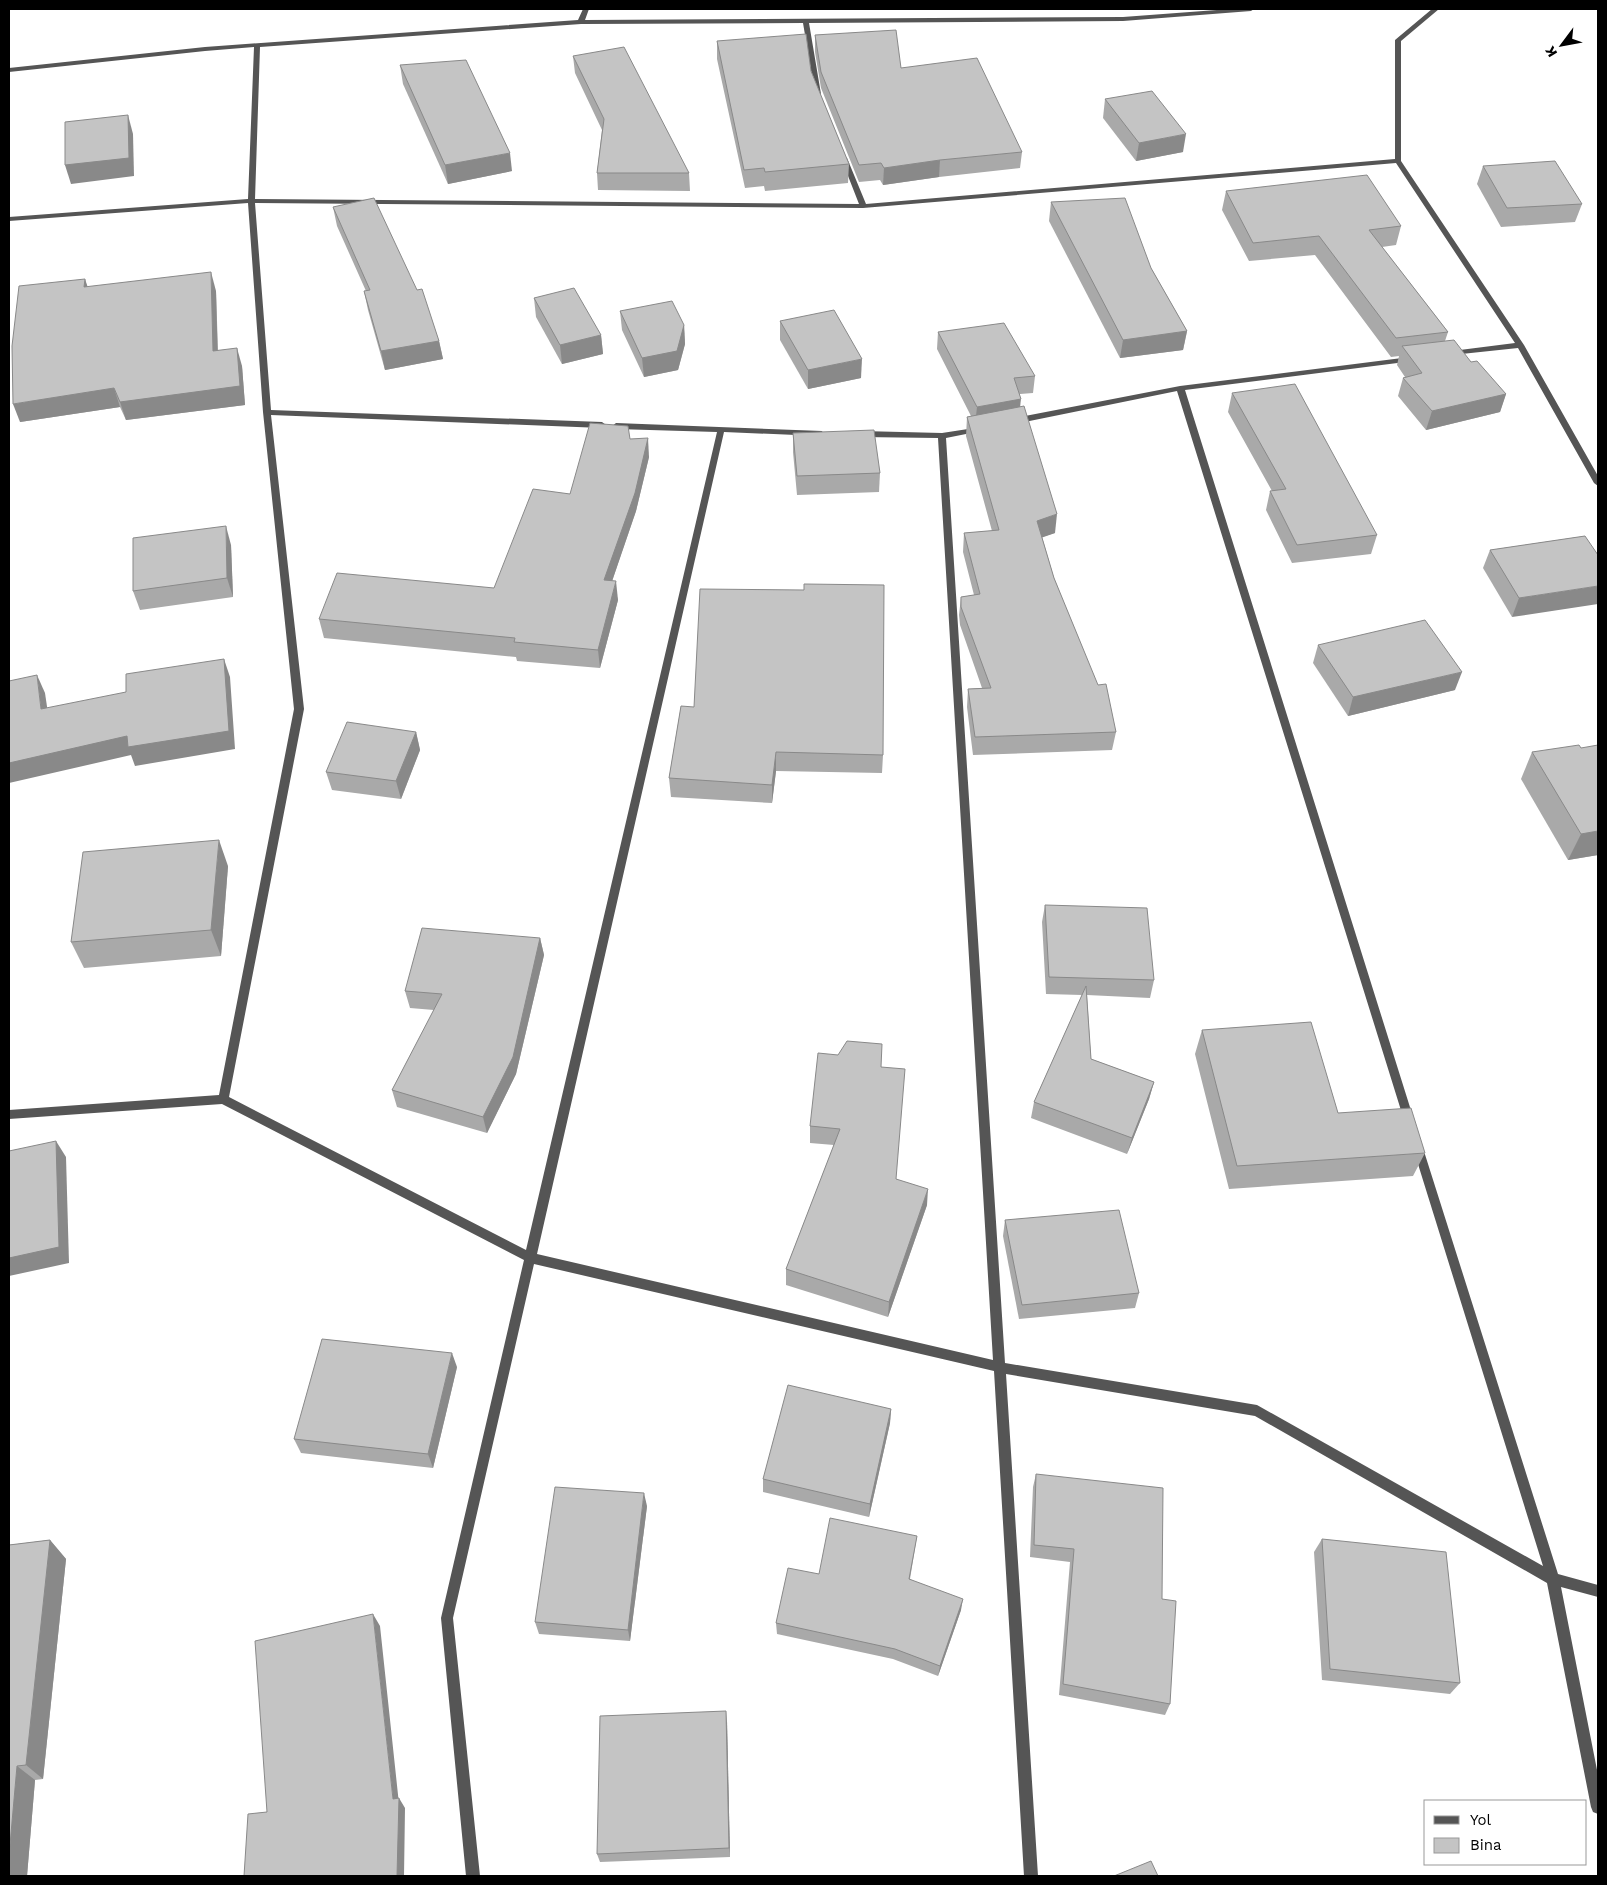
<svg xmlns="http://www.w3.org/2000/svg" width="1607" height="1885" font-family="'Work Sans',sans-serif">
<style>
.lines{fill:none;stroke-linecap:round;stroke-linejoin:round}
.street{fill:#555;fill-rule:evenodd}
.wall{fill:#a9a9a9}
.shaded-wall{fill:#898989}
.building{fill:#c4c4c4;stroke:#898989}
</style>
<rect width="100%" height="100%" fill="#fff"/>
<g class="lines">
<g class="street">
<polygon points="583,9 589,9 585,20 1123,17 1230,9 1254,9 1251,11 1123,21 809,23 821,94 818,96 815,94 803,23 581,24 260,47 255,199 859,204 841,158 844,156 847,158 866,204 1395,159 1395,40 1432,9 1439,9 1401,41 1401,161 1524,345 1598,476 1598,486 1594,483 1518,348 1452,355 1448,353 1452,351 1515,343 1396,163 863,208 255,203 271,410 602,422 606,425 602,428 271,415 304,709 229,1097 526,1250 717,432 616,429 612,426 616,423 822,431 823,433 819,436 724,432 537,1254 993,1360 938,438 861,437 857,434 861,431 942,433 981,427 981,431 946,438 1005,1363 1257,1405 1543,1566 1413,1148 1414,1145 1418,1143 1422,1145 1558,1574 1598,1585 1598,1597 1561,1587 1598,1775 1598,1814 1593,1812 1591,1807 1547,1583 1255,1416 1006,1374 1038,1876 1024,1876 994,1371 534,1264 453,1618 480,1876 466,1876 441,1618 524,1260 222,1104 9,1119 9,1110 219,1095 294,709 263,412 248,203 9,221 9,217 248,199 254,47 205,51 9,72 9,68 205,47 578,20"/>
<polygon points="1410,357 1414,359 1413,361 1185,390 1414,1120 1413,1123 1409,1125 1405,1123 1404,1120 1177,391 1015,424 1011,421 1015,418 1180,386"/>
</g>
</g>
<g class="wall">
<polygon points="815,35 901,68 1022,152 1020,168 939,177 883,185 880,180 859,182 821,88 815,52"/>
<polygon points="717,41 811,71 849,164 848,183 765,191 764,186 745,188 717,59"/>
<polygon points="573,56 689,173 690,191 598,190 597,173 602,130 575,73"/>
<polygon points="400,65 512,171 448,184 403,84"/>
<polygon points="1105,99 1183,152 1136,161 1103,118"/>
<polygon points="1483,166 1582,204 1575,222 1501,227 1477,184"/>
<polygon points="1226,191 1401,226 1396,245 1382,247 1448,332 1445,341 1471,362 1506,394 1500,412 1426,430 1398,396 1403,378 1405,377 1397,365 1399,356 1391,357 1315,255 1249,261 1222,210"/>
<polygon points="1051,202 1151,268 1187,331 1183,350 1120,358 1049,221"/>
<polygon points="333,207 439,341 443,359 385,370 368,310 364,291 366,291 337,226"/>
<polygon points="85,279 87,287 216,291 218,350 242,366 245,405 126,420 120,407 20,422"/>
<polygon points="534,298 601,335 603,354 562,364 536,317"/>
<polygon points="620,311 684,325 685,344 678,370 644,377 622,330"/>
<polygon points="780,321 861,378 808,389 780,340"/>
<polygon points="938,332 1035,376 1033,393 1020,394 1020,406 1055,533 1042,537 1054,578 1116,732 1112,750 973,755 967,707 968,689 982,688 960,625 959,615 961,597 974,595 963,552 964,533 992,531 966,436 967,417 971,416 937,349"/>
<polygon points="1232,393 1377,535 1371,554 1292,563 1266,510 1270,491 1272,491 1228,412"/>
<polygon points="793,433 880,473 879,492 797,495 793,452"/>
<polygon points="630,439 649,457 636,511 612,581 618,600 600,668 517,661 516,657 324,638 319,619 494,588 570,494"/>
<polygon points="1585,536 1512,617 1483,568 1490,550"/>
<polygon points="231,545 233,597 140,610 133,591"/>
<polygon points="1318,645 1455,690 1348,716 1313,663"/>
<polygon points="681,706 883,755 882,773 776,771 772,803 671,797 669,778"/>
<polygon points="416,732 420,750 401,799 332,790 326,772"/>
<polygon points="1581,748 1598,855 1568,860 1521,779 1532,752"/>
<polygon points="228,866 221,956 84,968 71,942"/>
<polygon points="1045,905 1154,980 1150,998 1087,995 1091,1059 1154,1082 1149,1099 1127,1154 1031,1118 1034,1102 1082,995 1046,994 1042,922"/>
<polygon points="540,938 544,955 516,1074 487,1133 397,1107 392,1090 434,1010 410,1008 405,991"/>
<polygon points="1202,1030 1338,1113 1425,1153 1413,1176 1229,1189 1195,1054"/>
<polygon points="881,1067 896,1179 927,1205 888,1317 786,1285 786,1269 834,1145 810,1143 810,1126"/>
<polygon points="1005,1220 1139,1293 1135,1308 1019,1319 1003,1236"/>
<polygon points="457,1367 433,1468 301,1453 294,1439"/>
<polygon points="891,1409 890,1423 869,1517 763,1492 763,1479"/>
<polygon points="1036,1474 1162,1599 1170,1704 1165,1715 1059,1695 1070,1562 1030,1557 1033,1487"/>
<polygon points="647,1506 630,1641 539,1634 535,1622"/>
<polygon points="917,1536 910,1579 961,1610 938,1676 893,1659 777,1634 776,1623 819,1574"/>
<polygon points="1322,1539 1460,1683 1450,1694 1322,1680 1314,1552"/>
<polygon points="50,1540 66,1559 43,1779 35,1780 27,1876 9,1876 9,1545"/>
<polygon points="727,1721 730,1857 600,1862 597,1854"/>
</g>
<g class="shaded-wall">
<polygon points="128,115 133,134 134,176 71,184 65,165"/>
<polygon points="1186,134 1183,152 1136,161 1139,143"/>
<polygon points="510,153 512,171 448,184 445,165"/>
<polygon points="940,160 939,177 883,185 884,168"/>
<polygon points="211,272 216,291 218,369 213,351"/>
<polygon points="85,279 91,297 84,287"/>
<polygon points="684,325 685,344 678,370 644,377 642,358"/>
<polygon points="1187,331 1183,350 1120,358 1123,340"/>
<polygon points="601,335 603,354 562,364 560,345"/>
<polygon points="439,341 443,359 385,370 381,351"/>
<polygon points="237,348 242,366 245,405 126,420 120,402"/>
<polygon points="862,359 861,378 808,389 808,370"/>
<polygon points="114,388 120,407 20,422 13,404"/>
<polygon points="1506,394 1500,412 1426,430 1432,411"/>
<polygon points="1021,399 1019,416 975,425 977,407"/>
<polygon points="648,438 649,457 636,511 606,599 604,580"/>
<polygon points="1057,514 1055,533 1035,540 1037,521"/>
<polygon points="226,526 231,545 233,597 227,578"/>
<polygon points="616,581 618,600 600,668 598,650"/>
<polygon points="1598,586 1598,604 1512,617 1519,598"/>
<polygon points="224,659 230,677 235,749 135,766 131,755 9,783 9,763"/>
<polygon points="1462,672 1455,690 1348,716 1353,697"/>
<polygon points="37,675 45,693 50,727 41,709"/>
<polygon points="416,732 420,750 401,799 396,781"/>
<polygon points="776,752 776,771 772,803 772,785"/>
<polygon points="1598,831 1598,855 1568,860 1581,834"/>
<polygon points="219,840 228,866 221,956 211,930"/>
<polygon points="540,938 544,955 516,1074 487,1133 483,1117"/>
<polygon points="1154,1082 1149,1099 1127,1154 1132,1138"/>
<polygon points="56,1141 66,1157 69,1263 9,1276 9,1258"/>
<polygon points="928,1189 927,1205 888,1317 889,1302"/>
<polygon points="452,1353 457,1367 433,1468 428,1454"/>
<polygon points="891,1409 890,1423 869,1517 870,1504"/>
<polygon points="644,1493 647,1506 630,1641 628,1630"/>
<polygon points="50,1540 66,1559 43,1779 26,1765"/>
<polygon points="963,1599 961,1610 938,1676 940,1666"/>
<polygon points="373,1614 380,1626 399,1804 399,1798 405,1808 404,1876 397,1876 393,1799"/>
<polygon points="726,1711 727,1721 730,1857 729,1848"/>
<polygon points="17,1766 35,1780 27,1876 9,1876 9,1856"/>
</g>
<g class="building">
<polygon points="896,30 901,68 977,58 1022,152 940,160 884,168 881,163 859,165 821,72 815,35"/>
<polygon points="806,34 811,71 849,164 765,172 764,168 744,170 717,41"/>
<polygon points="624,47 689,173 597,173 604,119 573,56"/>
<polygon points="466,60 510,153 445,165 400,65"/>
<polygon points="1152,91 1186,134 1139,143 1105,99"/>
<polygon points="128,115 129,158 65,165 65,122"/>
<polygon points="1555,161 1582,204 1507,208 1483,166"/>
<polygon points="1367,175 1401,226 1369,230 1448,332 1396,338 1319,236 1253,243 1226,191"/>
<polygon points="374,198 417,290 422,289 439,341 381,351 364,291 370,290 333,207"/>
<polygon points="1125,198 1151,268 1187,331 1123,340 1051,202"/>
<polygon points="211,272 213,351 237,348 240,386 120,402 114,388 13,404 12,346 19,286 85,279 84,287"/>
<polygon points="574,288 601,335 560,345 534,298"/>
<polygon points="672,301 684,325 677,351 642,358 620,311"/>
<polygon points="834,310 862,359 808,370 780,321"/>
<polygon points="1004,323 1035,376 1014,378 1021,399 977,407 938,332"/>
<polygon points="1454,340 1471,362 1477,361 1506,394 1432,411 1403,378 1422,373 1402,346"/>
<polygon points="1295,384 1377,535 1297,545 1270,491 1286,489 1232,393"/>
<polygon points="1024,406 1057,514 1037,521 1054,578 1098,685 1106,684 1116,732 975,737 968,689 991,688 961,607 961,597 980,594 964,533 999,530 967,417"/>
<polygon points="590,423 628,426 630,439 648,438 635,493 604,580 616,581 598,650 514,642 515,638 319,619 337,573 494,588 533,489 570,494"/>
<polygon points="874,430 880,473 797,476 793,433"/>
<polygon points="226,526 227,578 133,591 133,538"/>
<polygon points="1585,536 1598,555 1598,586 1519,598 1490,550"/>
<polygon points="804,584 884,585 883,755 776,752 772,785 669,778 681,706 694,707 700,589 804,590"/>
<polygon points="1425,620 1462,672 1353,697 1318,645"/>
<polygon points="224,659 229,731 128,747 127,736 9,763 9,681 37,675 41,709 126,692 126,674"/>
<polygon points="347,722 416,732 396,781 326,772"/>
<polygon points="1579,745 1581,748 1598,745 1598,831 1581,834 1532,752"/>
<polygon points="219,840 211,930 71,942 83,852"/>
<polygon points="1045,905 1147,908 1154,980 1049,977"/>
<polygon points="422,928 540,938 513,1057 483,1117 392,1090 442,994 405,991"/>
<polygon points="1086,986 1091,1059 1154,1082 1132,1138 1034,1102"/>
<polygon points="1311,1022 1338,1113 1411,1108 1425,1153 1237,1166 1202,1030"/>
<polygon points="847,1041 882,1044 881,1067 905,1069 896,1179 928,1189 889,1302 786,1269 840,1129 810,1126 818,1053 838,1055"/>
<polygon points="56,1141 59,1247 9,1258 9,1151"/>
<polygon points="1119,1210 1139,1293 1022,1305 1005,1220"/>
<polygon points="322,1339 452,1353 428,1454 294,1439"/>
<polygon points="788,1385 891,1409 870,1504 763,1479"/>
<polygon points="1036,1474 1163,1488 1162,1599 1176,1601 1170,1704 1063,1684 1074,1549 1034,1545"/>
<polygon points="555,1487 644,1493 628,1630 535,1622"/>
<polygon points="830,1518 917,1536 909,1579 963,1599 940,1666 895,1649 776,1623 788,1568 819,1574"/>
<polygon points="1322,1539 1446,1552 1460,1683 1330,1669"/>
<polygon points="50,1540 26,1765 17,1766 9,1856 9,1545"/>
<polygon points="373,1614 393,1799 399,1798 397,1876 244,1876 248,1814 267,1812 255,1641"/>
<polygon points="726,1711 729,1848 597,1854 600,1716"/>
<polygon points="1151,1861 1158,1876 1114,1876"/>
</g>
<rect width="1607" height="1885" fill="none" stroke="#000000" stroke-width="20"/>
<rect x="1424" y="1800" width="162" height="65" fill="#ffffff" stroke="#999999"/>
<rect x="1434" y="1816" width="25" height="8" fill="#555555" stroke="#999999"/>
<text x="1470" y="1825" font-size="15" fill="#000000">Yol</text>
<rect x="1434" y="1838" width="25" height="15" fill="#c4c4c4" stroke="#999999"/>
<text x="1470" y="1850" font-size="15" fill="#000000">Bina</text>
<g transform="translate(1562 45) rotate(238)" stroke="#ffffff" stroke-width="4" paint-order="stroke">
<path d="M0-4L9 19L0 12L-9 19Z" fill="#000000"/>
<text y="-8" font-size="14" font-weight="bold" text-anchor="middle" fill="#000000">K</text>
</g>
</svg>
